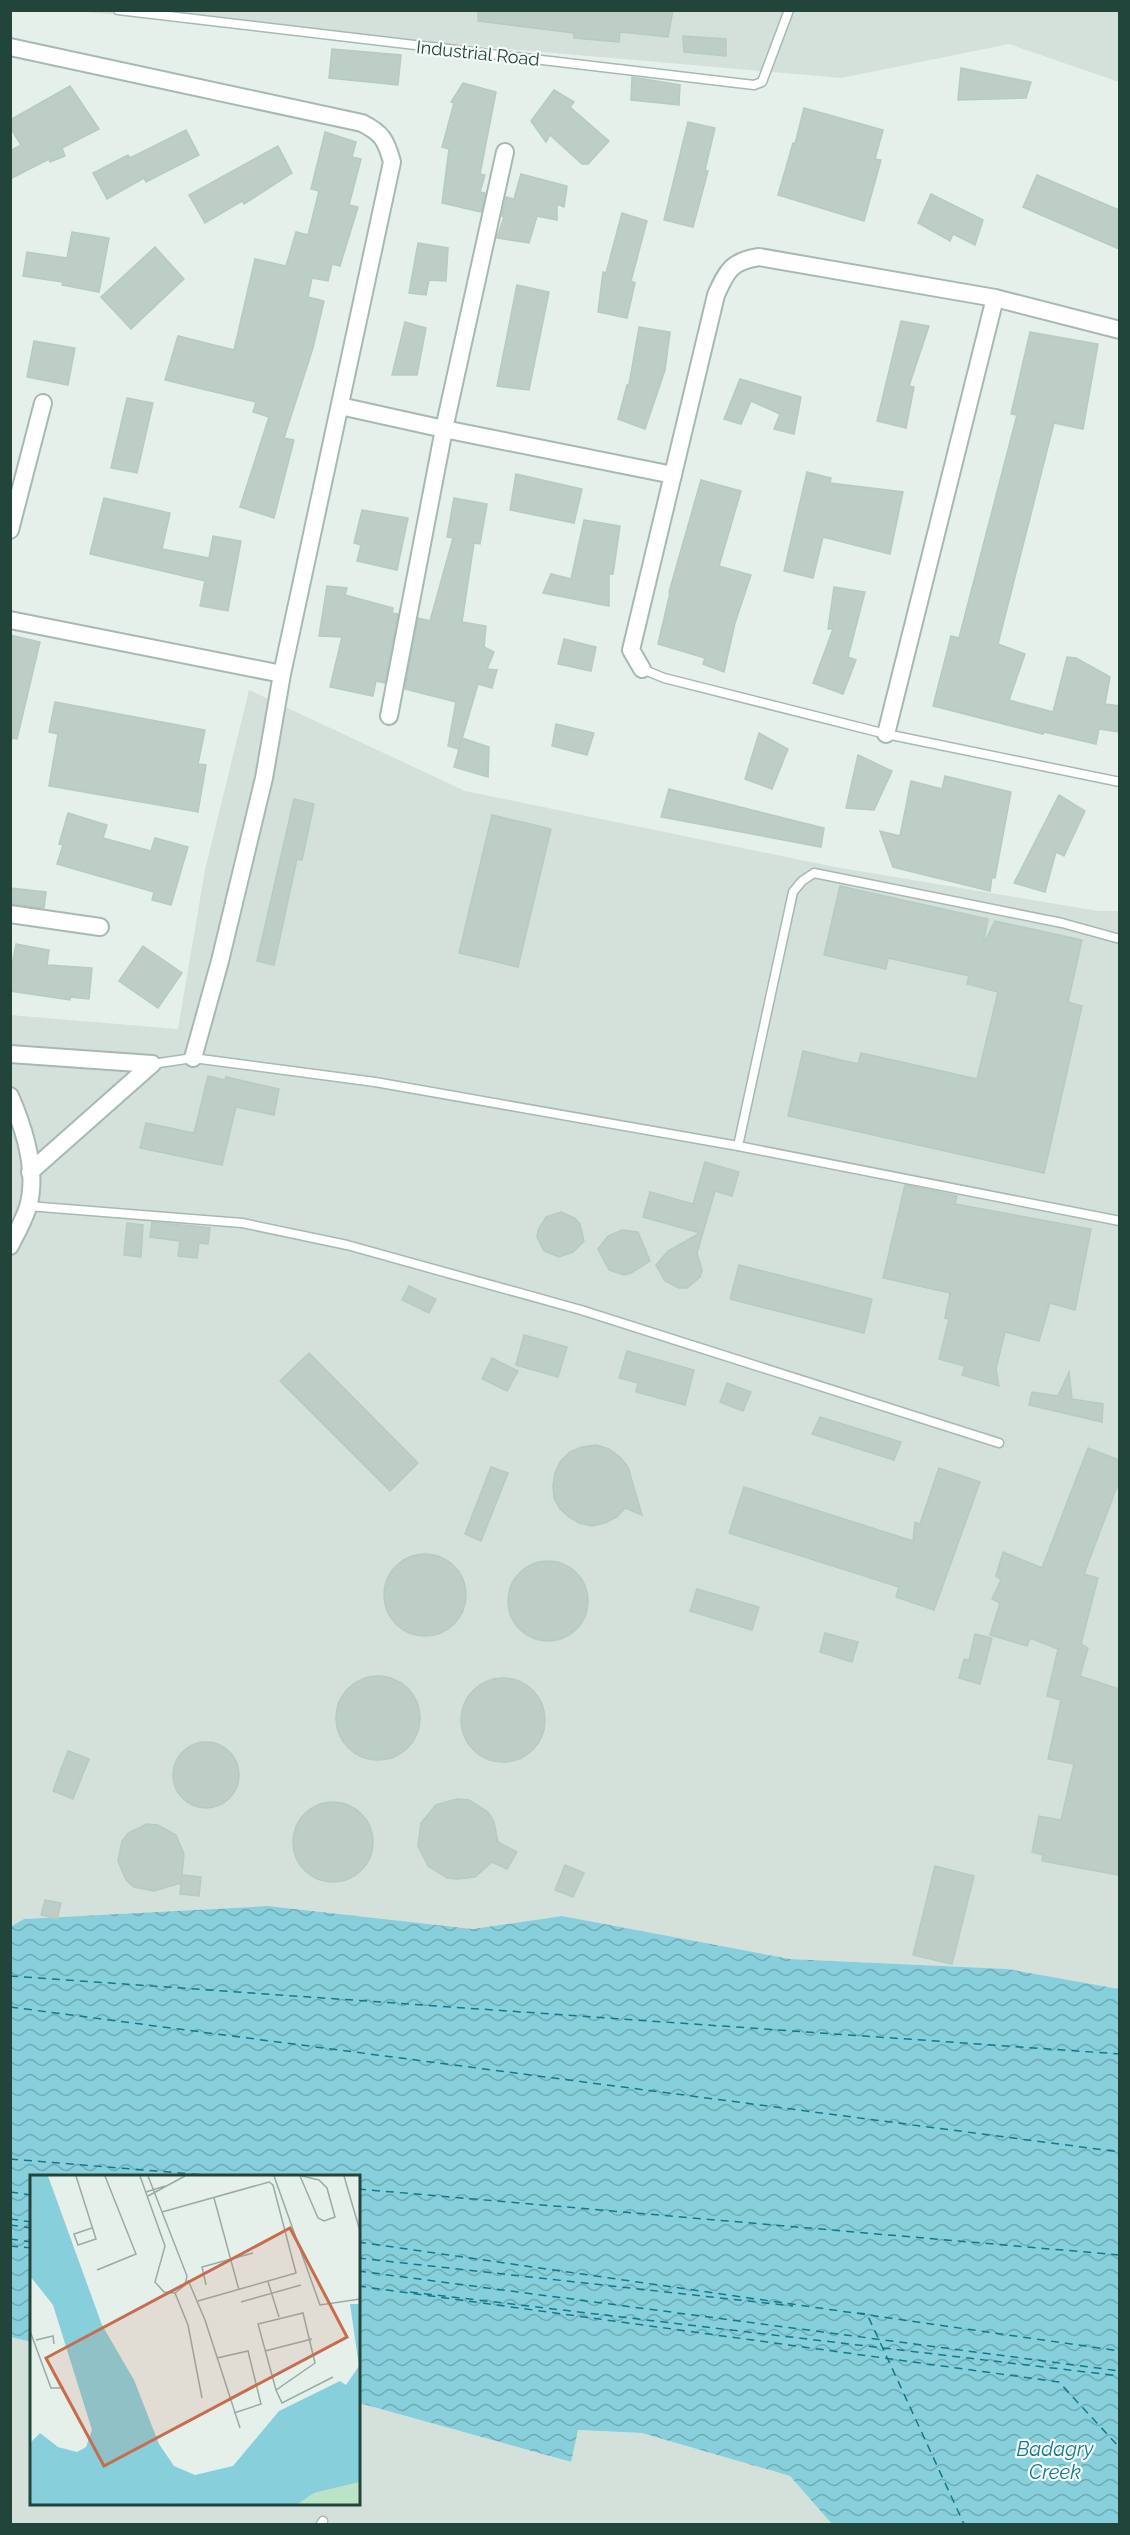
<svg xmlns="http://www.w3.org/2000/svg" width="1130" height="2535" font-family="Raleway,sans-serif">
<style>
.built{fill:#d3e1da}
.water{fill:url(#water-waves)}
.lines{fill:none;stroke-linecap:round;stroke-linejoin:round}
.ferry{stroke:#12798a;stroke-width:1.5;stroke-dasharray:8 6;stroke-linecap:butt}
.building{fill:#bccec6;stroke:#b6cbc2;stroke-width:1.5}
.service-casing{stroke:#a6b9b2;stroke-width:11}
.minor-casing{stroke:#a6b9b2;stroke-width:20}
.service{stroke:#fff;stroke-width:8}
.minor{stroke:#fff;stroke-width:16}
.labels{text-anchor:middle;dominant-baseline:central;stroke-width:4.5;stroke-linejoin:round;paint-order:stroke}
.street-label{font-size:18px;fill:#21453a;stroke:#f6fbf9}
.water-label{font-size:20px;font-style:italic;fill:#12798a;stroke:#f6fbf9}
.inset-river{fill:none;stroke:#87d0db;stroke-width:3}
.inset-road{fill:none;stroke:#97aca4;stroke-width:1.5}
.view{fill:#c86c4e;fill-opacity:0.15;stroke:#c86c4e;stroke-width:3}
.inset-edge{fill:none;stroke:#21453a;stroke-width:3}
</style>
<defs>
<pattern id="water-waves" width="16" height="10" patternUnits="userSpaceOnUse" patternTransform="scale(1.5)"><rect width="16" height="10" fill="#87d0db"/><path d="M0 5q4-4 8 0t8 0" fill="none" stroke="#6eabb3"/></pattern>
</defs>
<rect width="100%" height="100%" fill="#e5f0eb"/>
<g class="built">
<polygon points="72,11 1119,11 1119,82 1009,44 841,78"/>
<polygon points="249,690 465,791 835,867 1098,911 1119,911 1119,1989 1008,1969 790,1959 562,1916 473,1929 268,1906 24,1919 11,1927 10,1015 178,1029 205,870"/>
<polygon points="10,2337 31,2342 32,2504 358,2504 359,2403 570,2462 578,2430 642,2433 790,2476 832,2524 11,2524"/>
</g>
<polygon class="water" points="268,1906 473,1929 562,1916 790,1959 1008,1969 1119,1989 1119,2524 832,2524 790,2476 642,2433 578,2430 571,2462 359,2403 358,2176 32,2176 31,2342 11,2337 10,1927 24,1919"/>
<g class="lines">
<g class="ferry">
<polyline points="10,1976 1120,2054"/>
<polyline points="10,2007 1120,2152"/>
<polyline points="10,2159 217,2176"/>
<polyline points="358,2189 1120,2255"/>
<polyline points="10,2192 32,2195"/>
<polyline points="10,2219 32,2222"/>
<polyline points="10,2225 32,2228"/>
<polyline points="10,2239 32,2242"/>
<polyline points="358,2242 1120,2351"/>
<polyline points="10,2246 32,2248"/>
<polyline points="358,2258 793,2306"/>
<polyline points="358,2271 1120,2371"/>
<polyline points="358,2286 1059,2382 1120,2448"/>
<polyline points="410,2292 1120,2376"/>
<polyline points="857,2313 867,2314 964,2524"/>
</g>
</g>
<g class="building">
<polygon points="478,10 673,10 668,37 620,32 619,42 574,38 574,33 478,21"/>
<polygon points="683,36 726,39 726,56 684,52"/>
<polygon points="332,49 401,55 398,85 329,78"/>
<polygon points="961,68 1031,82 1026,98 958,100"/>
<polygon points="632,77 680,85 679,105 631,100"/>
<polygon points="463,83 496,92 480,174 485,175 480,192 485,193 481,212 442,203 449,149 442,147 454,103 451,102"/>
<polygon points="70,86 99,129 62,148 65,156 50,162 49,159 10,179 10,151 21,145 10,127 10,120"/>
<polygon points="554,90 574,102 570,107 609,141 588,164 582,164 550,135 546,142 531,121"/>
<polygon points="804,108 883,130 875,159 881,160 864,221 778,195 793,143 795,144"/>
<polygon points="688,122 715,128 705,170 708,171 693,227 664,220"/>
<polygon points="186,130 199,155 146,182 144,178 107,199 93,173 128,155 130,158"/>
<polygon points="325,132 356,142 352,157 361,159 349,205 358,207 340,266 332,264 328,281 312,278 308,297 324,301 313,348 284,438 294,440 274,518 240,507 269,417 253,412 256,402 165,380 178,336 234,350 255,259 286,266 296,232 308,235 319,191 311,189"/>
<polygon points="278,146 292,173 244,204 242,201 205,223 189,195"/>
<polygon points="521,174 567,186 564,207 557,204 557,220 537,216 529,243 497,238 504,217 502,216 506,197 514,199"/>
<polygon points="1037,175 1119,210 1119,249 1023,207"/>
<polygon points="931,194 983,220 975,245 953,234 950,241 918,223"/>
<polygon points="622,213 647,221 631,281 635,283 627,318 598,312 603,272 606,273"/>
<polygon points="72,232 109,238 99,292 62,285 63,282 23,276 27,252 67,258"/>
<polygon points="418,243 448,248 446,281 429,280 426,295 409,293"/>
<polygon points="155,247 184,279 131,329 101,297"/>
<polygon points="517,285 549,292 529,390 497,386"/>
<polygon points="901,321 929,326 909,386 914,387 906,428 877,421"/>
<polygon points="405,322 426,328 417,375 392,375"/>
<polygon points="639,327 670,332 665,370 645,429 618,419 627,385 629,385"/>
<polygon points="1030,332 1098,344 1083,429 1054,423 998,644 1025,654 1009,700 1053,712 1067,657 1076,658 1110,677 1105,704 1119,706 1119,732 1099,729 1096,744 1044,732 1043,734 933,706 951,636 959,638 1017,415 1011,414"/>
<polygon points="34,341 75,348 68,385 27,377"/>
<polygon points="740,379 801,397 794,434 774,429 780,414 751,401 741,424 724,419"/>
<polygon points="127,398 153,403 137,473 111,468"/>
<polygon points="807,472 831,478 830,483 903,492 890,554 823,537 813,578 784,571"/>
<polygon points="516,474 582,489 574,523 510,510"/>
<polygon points="701,480 741,491 719,566 751,575 735,623 724,672 703,664 705,658 658,644 670,593 669,592"/>
<polygon points="104,498 170,513 162,549 209,558 213,536 241,541 228,611 200,606 205,581 90,554"/>
<polygon points="454,498 487,504 480,544 474,543 462,622 486,626 484,647 494,652 487,669 497,670 492,688 478,684 459,749 448,746 456,702 405,689 418,618 430,621 453,538 447,537"/>
<polygon points="362,510 408,518 397,570 357,561 361,545 354,543"/>
<polygon points="584,520 620,526 613,574 609,574 609,606 543,593 551,574 571,579"/>
<polygon points="327,586 347,588 345,595 393,608 392,613 398,614 385,683 376,681 373,696 330,687 342,637 319,636"/>
<polygon points="834,587 865,592 848,657 856,660 843,694 813,683 833,629 828,629"/>
<polygon points="10,635 40,642 17,739 10,738"/>
<polygon points="564,639 596,647 591,671 558,664"/>
<polygon points="55,702 205,730 198,764 206,765 198,812 49,786 58,734 49,732"/>
<polygon points="556,724 594,733 587,755 552,746"/>
<polygon points="759,733 788,749 772,789 745,779"/>
<polygon points="462,738 489,747 488,777 454,767"/>
<polygon points="858,755 892,771 874,810 846,808"/>
<polygon points="945,776 1011,792 995,878 992,877 990,891 893,867 880,831 900,836 911,781 942,789"/>
<polygon points="669,789 824,828 821,847 661,817"/>
<polygon points="1059,795 1085,811 1064,856 1056,852 1045,892 1014,883"/>
<polygon points="294,799 314,804 302,860 297,859 274,965 257,961"/>
<polygon points="68,813 107,825 103,838 151,851 155,838 188,847 171,905 152,900 154,892 57,864 63,845 59,844"/>
<polygon points="492,815 551,829 518,967 459,953"/>
<polygon points="840,886 988,919 983,945 995,921 1082,940 1068,1002 1082,1006 1044,1173 788,1116 803,1051 858,1064 861,1053 977,1079 998,992 967,984 969,976 888,958 886,969 824,955"/>
<polygon points="10,888 46,892 44,908 10,904"/>
<polygon points="16,944 49,950 47,965 92,968 89,999 70,997 70,1000 10,991 10,974"/>
<polygon points="143,946 182,973 158,1008 119,981"/>
<polygon points="208,1076 225,1080 226,1077 279,1089 274,1115 236,1107 222,1165 140,1148 146,1123 194,1133"/>
<polygon points="705,1162 739,1172 732,1196 715,1191 697,1253 702,1270 700,1277 687,1288 679,1288 665,1281 656,1265 668,1251 700,1233 643,1217 650,1192 693,1204"/>
<polygon points="905,1185 957,1196 955,1204 1091,1229 1075,1310 1050,1303 1039,1341 1005,1332 996,1369 999,1386 962,1375 965,1366 939,1359 949,1319 945,1318 950,1293 883,1278"/>
<polygon points="561,1212 575,1218 580,1224 584,1241 573,1252 559,1257 544,1251 537,1237 538,1230 546,1217"/>
<polygon points="152,1222 210,1228 208,1244 199,1243 197,1258 178,1256 180,1241 150,1237"/>
<polygon points="127,1223 143,1225 141,1257 124,1255"/>
<polygon points="622,1230 638,1232 650,1261 631,1273 624,1275 609,1270 598,1249 608,1236"/>
<polygon points="739,1265 872,1299 864,1333 730,1299"/>
<polygon points="409,1286 436,1299 429,1313 402,1300"/>
<polygon points="524,1335 567,1347 558,1377 516,1365"/>
<polygon points="627,1351 694,1370 685,1405 636,1392 638,1383 619,1378"/>
<polygon points="309,1353 418,1463 390,1491 280,1381"/>
<polygon points="492,1358 518,1371 507,1391 482,1379"/>
<polygon points="1069,1372 1072,1399 1103,1404 1102,1422 1029,1405 1032,1392 1058,1396"/>
<polygon points="727,1383 751,1392 743,1411 720,1402"/>
<polygon points="820,1417 901,1442 894,1460 812,1434"/>
<polygon points="596,1445 609,1449 620,1457 628,1467 642,1515 625,1508 617,1517 605,1523 592,1526 579,1523 569,1517 560,1509 554,1498 553,1485 555,1473 560,1462 570,1452 582,1447"/>
<polygon points="1088,1448 1119,1460 1119,1481 1084,1574 1098,1578 1081,1644 1088,1648 1080,1676 1119,1689 1119,1875 1042,1861 1043,1855 1032,1852 1039,1816 1061,1820 1074,1764 1048,1759 1061,1700 1047,1696 1058,1649 1030,1638 1027,1646 990,1635 1000,1603 992,1599 1001,1580 996,1576 1003,1552 1042,1568"/>
<polygon points="491,1467 508,1473 481,1541 465,1534"/>
<polygon points="939,1468 980,1482 934,1610 896,1597 899,1587 729,1533 744,1487 913,1541 915,1522 920,1524"/>
<circle cx="425" cy="1595" r="41"/>
<circle cx="548" cy="1601" r="40"/>
<polygon points="697,1589 759,1607 752,1630 690,1611"/>
<polygon points="825,1633 858,1642 852,1662 820,1652"/>
<polygon points="975,1634 992,1638 980,1684 959,1678 964,1659 969,1660"/>
<circle cx="378" cy="1718" r="42"/>
<circle cx="503" cy="1720" r="42"/>
<circle cx="206" cy="1775" r="33"/>
<polygon points="68,1751 89,1759 73,1799 53,1791"/>
<polygon points="457,1799 469,1800 488,1812 494,1822 498,1842 517,1852 507,1869 492,1862 475,1877 458,1879 447,1878 428,1866 418,1846 421,1823 436,1805"/>
<circle cx="333" cy="1842" r="40"/>
<polygon points="147,1824 158,1825 176,1835 184,1854 182,1875 201,1877 199,1896 180,1894 181,1883 154,1891 134,1887 126,1880 118,1861 122,1841 128,1833"/>
<polygon points="565,1865 584,1873 573,1897 555,1890"/>
<polygon points="935,1866 974,1876 952,1964 913,1955"/>
<polygon points="45,1900 61,1903 57,1919 41,1915"/>
</g>
<g class="lines">
<g class="service-casing">
<g id="service">
<polyline points="118,10 754,85 762,82 789,10"/>
<polyline points="642,669 664,678 886,734 1120,782"/>
<polyline points="152,1064 193,1058 375,1082 738,1146 1120,1221"/>
<polyline points="738,1146 793,892 802,881 814,873 1062,923 1120,939"/>
<polyline points="28,1206 242,1223 347,1245 581,1310 999,1443"/>
<polyline points="321,2524 323,2521"/>
</g>
</g>
<g class="minor-casing">
<g id="minor">
<path d="M10 47 362 123C382 133 386 140 392 162L282 674 264 778 220 961 193 1058"/>
<polyline points="340,406 444,429 673,475"/>
<polyline points="10,530 43,403"/>
<polyline points="10,620 282,674"/>
<path d="M642 669 631 650 716 295C727 270 732 261 759 257L995 298 1120 330"/>
<polyline points="389,716 444,429 505,152"/>
<polyline points="886,734 995,298"/>
<polyline points="10,914 100,927"/>
<polyline points="10,1054 152,1064"/>
<path d="M10 1096C24 1128 38 1172 28 1207 24 1220 16 1234 10 1246"/>
<polyline points="30,1172 152,1064"/>
</g>
</g>
<use href="#service" class="service"/>
<use href="#minor" class="minor"/>
</g>
<g class="labels">
<g class="street-label">
<text transform="translate(478 53) rotate(6)">Industrial Road</text>
</g>
<g class="water-label">
<text x="1055" y="2449">Badagry<tspan x="1055" dy="23">Creek</tspan></text>
</g>
</g>
<g transform="translate(30 2175)">
<rect width="330" height="330" fill="#e5f0eb"/>
<path d="M330 307V329H268L284 318Z" fill="#bbe3c5"/>
<path d="M0 1H18L72 150 104 205 129 269 144 291 165 300 203 291 249 236 310 206 316 210 329 191 320 129H330V307L284 318 268 329H0V268L10 258 28 272 47 277 56 272 62 255 23 130 0 101Z" fill="#87d0db"/>
<path class="inset-river" d="M3 1 30 62M6 1 132 328 330 246M0 28 22 89M0 40 116 313 89 321 11 307 0 300M0 43 101 314 0 277M0 47 15 88M0 55 39 154M54 119 137 305 174 328 330 257M34 122 100 306 129 323M54 184 69 222M0 268 23 281M268 270 330 241M0 273 77 300 85 277 15 87M261 273 330 230M0 285 45 312M51 296 79 259M0 301 38 329M204 310 330 255M49 315 63 323 113 329M0 318 29 329M157 322 218 294M139 326 194 316 252 279M162 329 186 318M217 329 303 271"/>
<path class="inset-road" d="M46 1 66 64 48 70 44 59 62 53M110 1 135 71 125 107 134 117 145 118 155 110 157 101 118 1M244 1 290 130 330 124M270 1 288 43 294 46 305 42 297 13 289 5 272 1M314 1 330 56M116 17 135 11M118 21 155 1M184 23 209 115M132 37 239 7 243 10 266 98 168 126M67 95 106 79 75 1M158 105 175 145 210 253M238 107 249 142M176 110 172 92 223 78M145 118 158 150 172 223M211 127 271 110M273 138 285 188 246 215 228 149ZM0 156 21 213H34M6 165 23 161 24 169M235 176 282 164M187 183 218 176 231 229 204 238M246 215 252 228 303 202"/>
<path class="view" d="M260 53 317 162 74 291 16 183Z"/>
<rect width="330" height="330" class="inset-edge"/>
</g>
<rect width="1130" height="2535" fill="none" stroke="#21453a" stroke-width="24"/>
</svg>
